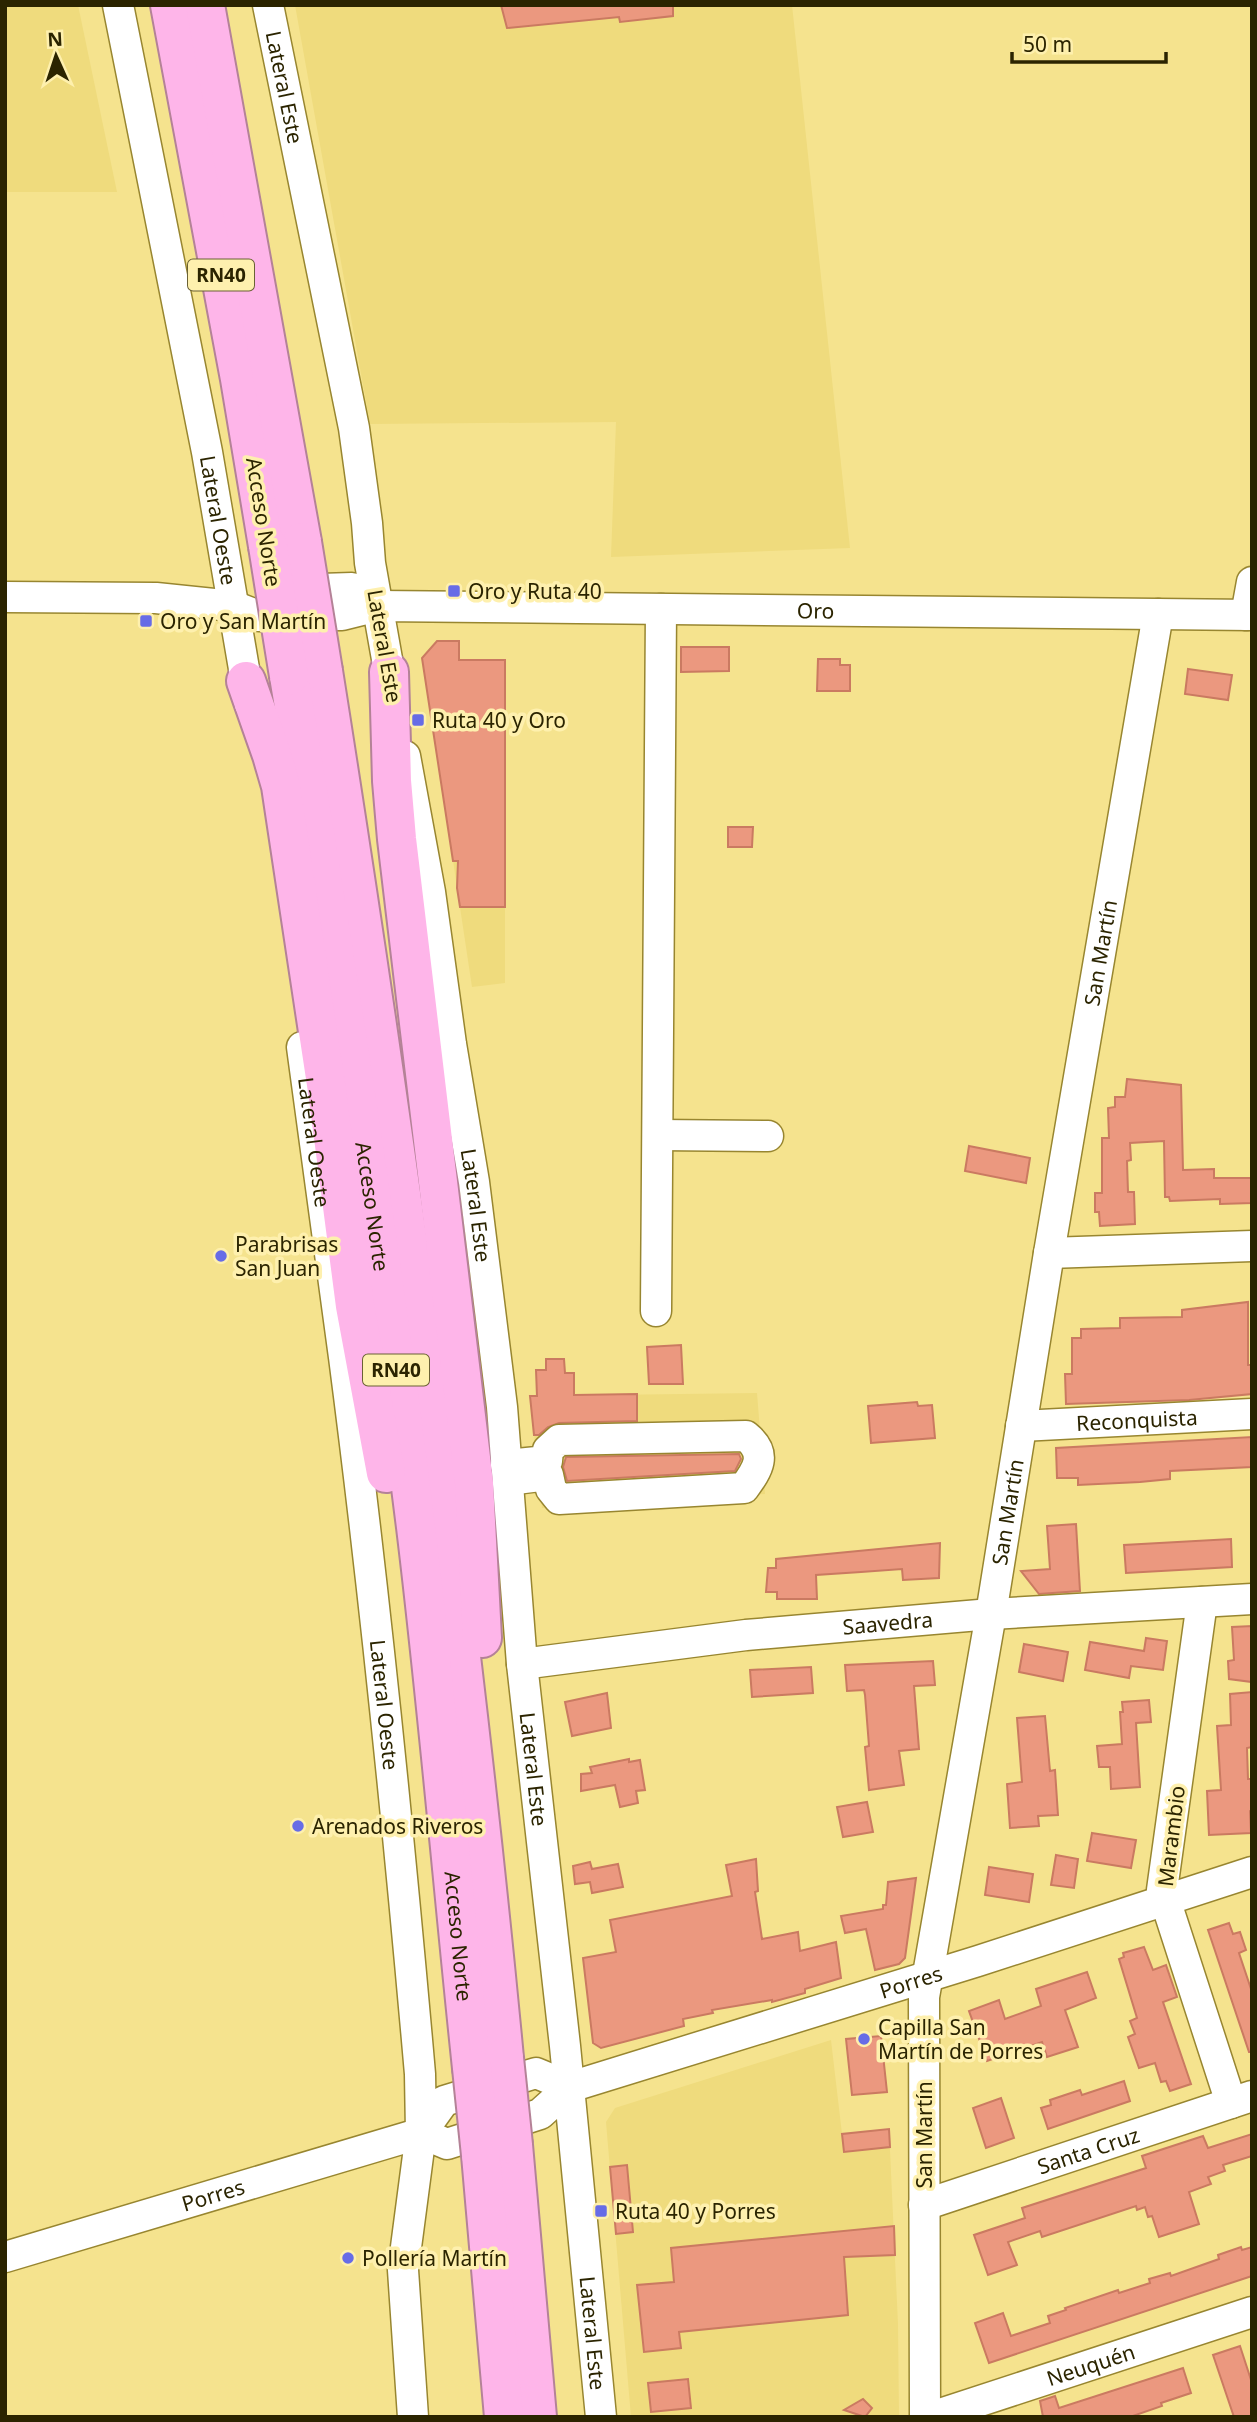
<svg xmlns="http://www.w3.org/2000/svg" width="1257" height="2422" font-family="'Noto Sans',sans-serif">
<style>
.built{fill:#efdb7d}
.building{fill:#eb987f;stroke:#ca7a61;stroke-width:2}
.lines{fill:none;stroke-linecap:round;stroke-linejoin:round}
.minor-casing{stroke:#988630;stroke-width:33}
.highway-casing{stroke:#b48297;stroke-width:42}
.minor{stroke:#fff;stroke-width:30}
.highway{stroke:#feb5e9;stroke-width:38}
.highway-bridge-casing{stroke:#b48297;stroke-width:42;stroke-linecap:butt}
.highway-bridge{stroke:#feb5e9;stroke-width:38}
.poi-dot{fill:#676ce6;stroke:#fef0ae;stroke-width:2.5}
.labels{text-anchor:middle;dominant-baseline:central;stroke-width:7;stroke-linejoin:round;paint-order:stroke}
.shield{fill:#fef0ae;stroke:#6a6134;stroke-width:2}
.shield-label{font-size:19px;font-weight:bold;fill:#2b2400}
.street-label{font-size:21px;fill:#2b2400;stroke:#fef0ae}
.poi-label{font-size:21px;fill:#2b2400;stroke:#fef0ae;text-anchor:start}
</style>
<rect width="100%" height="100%" fill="#f5e38e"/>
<g class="built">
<polygon points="5,5 78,5 117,192 5,192"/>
<polygon points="295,5 792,5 850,548 611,557 616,422 370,424"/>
<polygon points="437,754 505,754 505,983 472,987"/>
<polygon points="757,1393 765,1494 542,1508 530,1396"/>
<polygon points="831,2040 842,2134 889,2129 898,2324 899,2417 631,2417 606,2122 615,2108"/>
</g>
<g class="building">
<polygon points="501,5 673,5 673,16 620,22 619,17 507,28"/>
<polygon points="437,641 459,641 459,660 505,660 505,907 460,907 457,888 458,861 453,861 422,658"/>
<polygon points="681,647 729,647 729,671 681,672"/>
<polygon points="818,659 840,659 840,665 850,665 850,691 817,691"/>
<polygon points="1188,669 1232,675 1228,700 1185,694"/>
<polygon points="728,827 753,827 752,847 728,847"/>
<polygon points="1127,1079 1181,1085 1183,1170 1214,1169 1214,1178 1252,1178 1252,1203 1220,1204 1220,1199 1170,1201 1169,1197 1165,1197 1164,1141 1130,1143 1131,1160 1127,1161 1128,1192 1134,1192 1135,1224 1100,1226 1099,1212 1095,1212 1095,1193 1102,1193 1102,1138 1109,1138 1108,1108 1115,1107 1115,1097 1125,1097"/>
<polygon points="969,1146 1030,1158 1026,1183 965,1171"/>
<polygon points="1248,1302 1248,1365 1252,1365 1252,1394 1189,1400 1066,1404 1065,1374 1072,1374 1072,1338 1081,1338 1081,1329 1120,1328 1120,1318 1182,1317 1182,1310"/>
<polygon points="681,1345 683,1384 649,1384 647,1347"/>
<polygon points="546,1359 564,1359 565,1373 574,1373 574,1395 637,1394 637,1421 559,1423 548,1427 539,1435 534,1435 530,1396 537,1396 536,1370 546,1370"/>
<polygon points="917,1402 918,1406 932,1405 935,1438 871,1443 868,1406"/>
<polygon points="1252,1437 1252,1467 1170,1471 1170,1479 1140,1482 1078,1485 1078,1478 1057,1478 1056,1448"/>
<polygon points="739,1454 741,1459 735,1471 567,1481 563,1467 566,1457"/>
<polygon points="1076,1524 1080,1591 1039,1594 1021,1571 1050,1569 1047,1526"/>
<polygon points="1231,1539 1232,1567 1126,1573 1124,1545"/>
<polygon points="940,1543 939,1578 903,1580 902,1569 861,1572 816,1575 817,1599 777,1599 777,1592 766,1592 768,1568 776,1568 776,1559"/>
<polygon points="1252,1626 1252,1682 1229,1679 1228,1661 1234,1660 1232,1627"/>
<polygon points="1146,1638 1167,1641 1163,1670 1131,1666 1129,1678 1085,1670 1090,1642 1144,1651"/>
<polygon points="1024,1644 1068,1652 1063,1681 1019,1672"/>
<polygon points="933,1661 935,1685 914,1686 919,1749 899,1751 904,1785 869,1790 865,1747 869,1746 865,1695 864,1690 847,1691 845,1665"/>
<polygon points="811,1667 813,1693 752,1697 750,1670"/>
<polygon points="1252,1692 1252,1747 1247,1748 1248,1779 1252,1779 1252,1810 1250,1811 1251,1833 1209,1835 1207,1791 1221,1790 1217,1726 1231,1725 1230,1694"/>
<polygon points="607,1693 611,1728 572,1736 565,1702"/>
<polygon points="1149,1700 1151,1722 1136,1723 1140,1787 1111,1789 1110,1767 1099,1767 1097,1746 1122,1744 1120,1712 1123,1712 1122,1702"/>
<polygon points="1045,1716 1050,1771 1055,1770 1058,1815 1038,1816 1039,1826 1010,1828 1007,1784 1022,1782 1017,1718"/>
<polygon points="629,1759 629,1762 640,1760 645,1790 636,1791 638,1803 620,1807 615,1785 581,1791 581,1774 592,1773 590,1767"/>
<polygon points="867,1802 873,1832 843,1837 837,1807"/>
<polygon points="1092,1833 1136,1840 1131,1868 1087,1861"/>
<polygon points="1056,1855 1078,1859 1074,1888 1051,1885"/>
<polygon points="756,1859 758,1891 755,1892 762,1939 798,1932 800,1951 836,1942 841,1978 805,1989 805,1993 772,2002 772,2000 712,2010 713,2013 683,2019 684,2026 601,2048 593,2043 583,1958 616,1952 610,1920 732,1896 726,1865"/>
<polygon points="590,1862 592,1869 618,1864 623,1887 592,1893 590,1882 575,1884 573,1866"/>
<polygon points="989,1867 1033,1874 1029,1902 985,1895"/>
<polygon points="916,1878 905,1958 899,1964 875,1970 866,1929 845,1933 841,1916 883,1909 883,1905 886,1905 888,1882"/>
<polygon points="1229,1923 1233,1934 1240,1932 1246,1950 1239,1953 1252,1992 1252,2052 1249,2052 1208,1930"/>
<polygon points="1144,1947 1153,1970 1166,1965 1177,1997 1163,2002 1191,2084 1170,2091 1166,2081 1161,2082 1155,2063 1139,2068 1128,2037 1135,2034 1130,2021 1137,2018 1119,1959 1124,1957 1123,1953"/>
<polygon points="1087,1972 1096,1998 1065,2010 1078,2047 1047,2057 1042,2042 987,2061 969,2011 999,2000 1005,2019 1041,2006 1036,1989"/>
<polygon points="881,2036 887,2092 852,2095 846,2039"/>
<polygon points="1124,2081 1130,2101 1048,2129 1041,2108 1051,2105 1050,2100 1080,2090 1082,2095"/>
<polygon points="1001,2098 1014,2138 986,2148 973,2108"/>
<polygon points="889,2129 890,2147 844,2152 842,2134"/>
<polygon points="1252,2134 1252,2156 1223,2165 1225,2171 1208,2177 1211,2184 1189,2192 1199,2224 1159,2237 1152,2216 1148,2217 1145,2207 1137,2210 1136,2206 1042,2237 1040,2231 1008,2242 1017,2265 988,2275 974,2235 1025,2218 1022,2208 1146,2168 1142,2156 1203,2136 1208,2148"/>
<polygon points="627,2165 633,2232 616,2234 610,2167"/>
<polygon points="894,2226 895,2255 844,2257 848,2315 679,2332 681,2348 644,2352 637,2285 674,2282 671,2248"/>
<polygon points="1241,2247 1242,2250 1252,2247 1252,2276 989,2363 975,2323 1003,2313 1011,2336 1050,2323 1048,2316 1066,2310 1065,2308 1118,2290 1119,2293 1150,2283 1149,2279 1170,2273 1171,2276 1219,2259 1218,2255"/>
<polygon points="1240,2346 1252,2383 1252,2417 1234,2417 1213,2355"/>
<polygon points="1183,2368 1191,2393 1161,2403 1162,2406 1130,2417 1043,2417 1040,2401 1055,2396 1059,2408"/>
<polygon points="688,2379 691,2408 651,2412 648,2383"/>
<polygon points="863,2399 872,2408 865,2417 844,2410"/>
</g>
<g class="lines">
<g class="minor-casing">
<g id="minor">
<path id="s1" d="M118 5 207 452 250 704"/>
<path id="s2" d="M268 5 354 428 367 523 370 563 393 693"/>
<polyline points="289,590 352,588 378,606"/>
<path id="s3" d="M5 597 156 598 233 606 259 616 342 615 378 606 1252 615"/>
<polyline points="1246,615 1252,582"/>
<path id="s4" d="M405 756 430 892 451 1044 474 1182 502 1407 522 1664 565 2046 601 2417"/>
<path id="s5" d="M302 1047C315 1150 330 1253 344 1357 375 1595 399 1834 420 2074L421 2133 403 2270 413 2417"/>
<polyline points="658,1135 768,1136"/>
<polyline points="1049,1253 1252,1246"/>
<polyline points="656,1311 661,609"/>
<path id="s6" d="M1021 1426 1252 1414"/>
<path d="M506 1465 547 1461 548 1450 559 1440 746 1436C768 1454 758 1469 744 1488L559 1499 551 1489 548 1475 508 1480"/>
<polyline points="1202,1602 1162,1890 1231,2103"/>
<path id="s7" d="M522 1664 746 1635 991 1614 1252 1599"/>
<path id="s8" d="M421 2133 447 2144 540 2114 570 2087 978 1961 1252 1872"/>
<path id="s9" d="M924 2205 1252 2096"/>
<path id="s10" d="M5 2257 421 2133 444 2101 536 2073 570 2087"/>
<path id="s11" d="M925 2417 924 1997 991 1614 1049 1253 1158 614"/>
<path id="s12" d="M931 2417 1252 2312"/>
</g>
</g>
<g class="highway-casing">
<g id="highway">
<polyline points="170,5 240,379 268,546"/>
<polyline points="205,5 302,542"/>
<path d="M323 671C396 1132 460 1594 504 2058"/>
<polyline points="389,672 392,781 397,839 474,1483 482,1638"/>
<path id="s13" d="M289 676C336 959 381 1242 416 1527 438 1707 453 1888 472 2068"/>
<polyline points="246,681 272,755 281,786 327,1091 355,1306 386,1473"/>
<polyline points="513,2145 537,2417"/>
<polyline points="481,2155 504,2417"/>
</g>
</g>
<use href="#minor" class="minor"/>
<use href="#highway" class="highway"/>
<g class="highway-bridge-casing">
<g id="highway-bridge">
<polyline points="302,542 323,671"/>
<polyline points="268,546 289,676"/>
<polyline points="504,2058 513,2145"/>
<polyline points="472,2068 481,2155"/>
</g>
</g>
<use href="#highway-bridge" class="highway-bridge"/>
</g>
<g class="poi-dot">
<rect x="447" y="584" width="14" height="14" rx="3.5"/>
<rect x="139" y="614" width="14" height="14" rx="3.5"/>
<rect x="411" y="713" width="14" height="14" rx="3.5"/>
<circle cx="221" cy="1256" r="7"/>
<circle cx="298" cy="1826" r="7"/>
<circle cx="864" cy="2039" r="7"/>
<rect x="594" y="2204" width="14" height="14" rx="3.5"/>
<circle cx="348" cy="2258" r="7"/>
</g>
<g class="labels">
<g class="shield">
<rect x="188" y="259.5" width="66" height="31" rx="5"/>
<rect x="363" y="1354.5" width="66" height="31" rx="5"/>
</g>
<g class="shield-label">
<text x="221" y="275">RN40</text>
<text x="396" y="1370">RN40</text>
</g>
<g class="street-label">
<text stroke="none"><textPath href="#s2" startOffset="84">Lateral Este</textPath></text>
<text stroke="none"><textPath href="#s1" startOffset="525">Lateral Oeste</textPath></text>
<text transform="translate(264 522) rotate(81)">Acceso Norte</text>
<text stroke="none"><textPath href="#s3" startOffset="814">Oro</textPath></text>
<text transform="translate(385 646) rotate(80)">Lateral Este</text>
<text stroke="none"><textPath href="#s11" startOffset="1479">San Martín</textPath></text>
<text stroke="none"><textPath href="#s5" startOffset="96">Lateral Oeste</textPath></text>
<text stroke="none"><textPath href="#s4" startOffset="455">Lateral Este</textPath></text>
<text stroke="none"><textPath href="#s13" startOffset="537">Acceso Norte</textPath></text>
<text stroke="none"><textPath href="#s6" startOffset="116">Reconquista</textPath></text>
<text stroke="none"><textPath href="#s11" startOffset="912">San Martín</textPath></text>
<text stroke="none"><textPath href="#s7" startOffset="368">Saavedra</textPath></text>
<text stroke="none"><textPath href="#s5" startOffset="663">Lateral Oeste</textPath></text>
<text stroke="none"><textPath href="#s4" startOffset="1022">Lateral Este</textPath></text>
<text transform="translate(1171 1836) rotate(-83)">Marambio</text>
<text stroke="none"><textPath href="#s13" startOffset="1272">Acceso Norte</textPath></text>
<text stroke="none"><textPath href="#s8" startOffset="523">Porres</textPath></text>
<text transform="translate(924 2135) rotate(-90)">San Martín</text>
<text stroke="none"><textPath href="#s9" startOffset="173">Santa Cruz</textPath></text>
<text stroke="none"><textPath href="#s10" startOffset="217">Porres</textPath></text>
<text stroke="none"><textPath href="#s4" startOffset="1589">Lateral Este</textPath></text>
<text stroke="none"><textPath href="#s12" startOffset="168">Neuquén</textPath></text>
</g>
<g class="poi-label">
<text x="468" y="591">Oro y Ruta 40</text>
<text x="160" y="621">Oro y San Martín</text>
<text x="432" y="720">Ruta 40 y Oro</text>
<text x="235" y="1244">Parabrisas<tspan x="235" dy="24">San Juan</tspan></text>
<text x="312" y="1826">Arenados Riveros</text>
<text x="878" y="2027">Capilla San<tspan x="878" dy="24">Martín de Porres</tspan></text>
<text x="615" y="2211">Ruta 40 y Porres</text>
<text x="362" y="2258">Pollería Martín</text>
</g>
</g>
<rect width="1257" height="2422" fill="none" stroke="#2b2400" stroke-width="14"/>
<g transform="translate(56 56) rotate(357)" stroke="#fef0ae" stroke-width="5" paint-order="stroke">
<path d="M0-5L12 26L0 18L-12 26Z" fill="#2b2400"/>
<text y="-10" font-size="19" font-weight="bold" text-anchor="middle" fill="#2b2400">N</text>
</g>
<path d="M1012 52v10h154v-10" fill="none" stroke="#2b2400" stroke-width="3.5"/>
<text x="1023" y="52" font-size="21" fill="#2b2400" stroke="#fef0ae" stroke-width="5" paint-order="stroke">50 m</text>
</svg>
